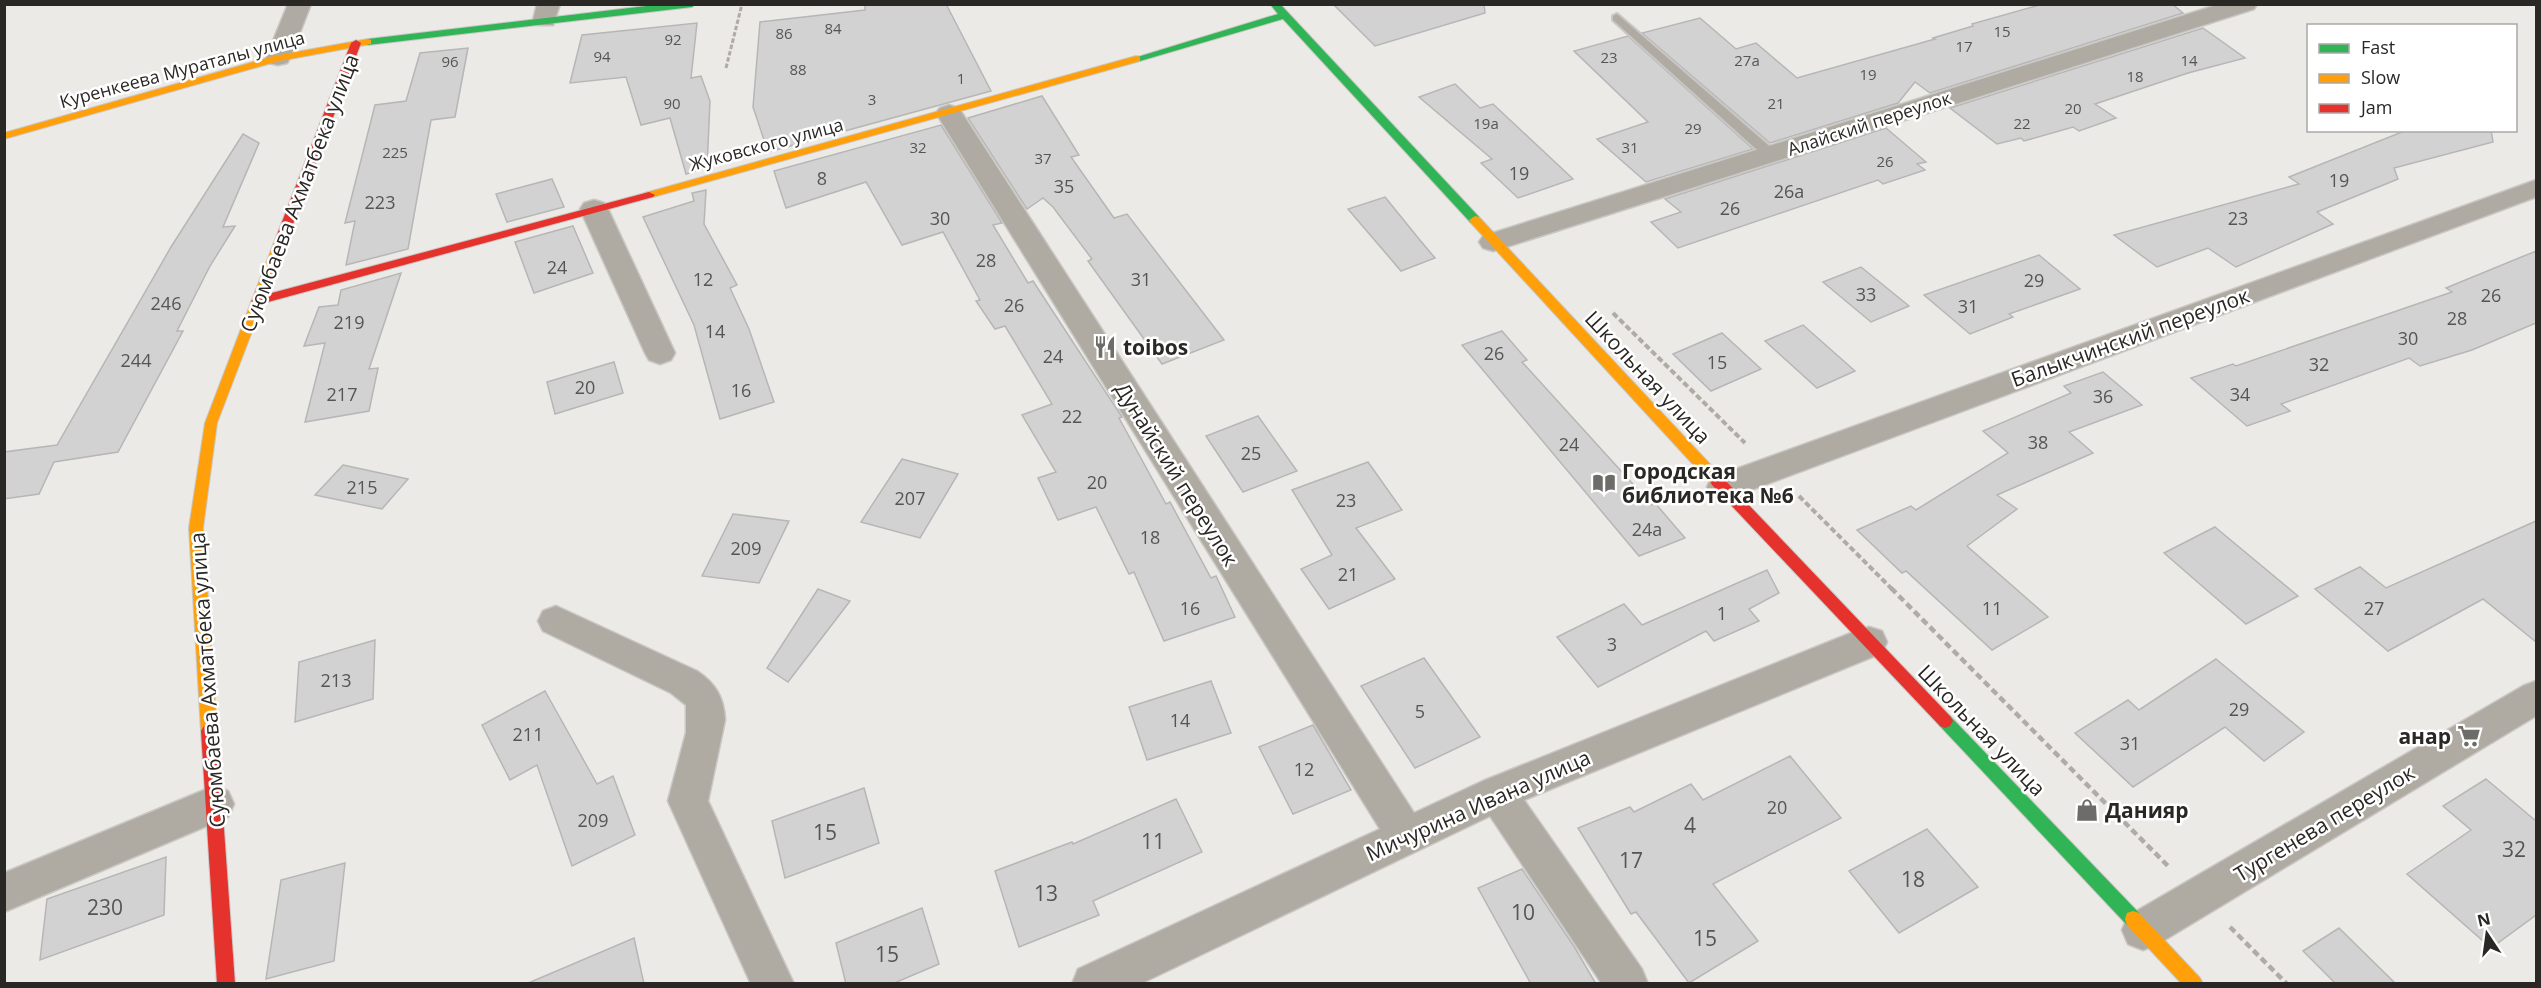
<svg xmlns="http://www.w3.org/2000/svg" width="2541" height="988" font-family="'Open Sans',sans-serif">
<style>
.building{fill:#d3d2d2;stroke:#b7b6b6;stroke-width:1.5}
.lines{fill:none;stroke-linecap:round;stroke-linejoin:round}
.lane-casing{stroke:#c8c7c4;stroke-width:4}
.street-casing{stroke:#c8c7c4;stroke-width:3}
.fast-casing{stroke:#c8c7c4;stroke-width:2}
.slow-casing{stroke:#c8c7c4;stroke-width:2}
.jam-casing{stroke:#c8c7c4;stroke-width:2}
.path-far2{stroke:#b0aca5;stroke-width:3;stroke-dasharray:4.5 2;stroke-linecap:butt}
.path-far1{stroke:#b0aca5;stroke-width:4;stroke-dasharray:6 3;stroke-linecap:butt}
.path{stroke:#b0aca5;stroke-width:4.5;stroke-dasharray:7 4;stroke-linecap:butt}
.lane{fill:#b0aba2;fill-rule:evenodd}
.street{fill:#b0aba2;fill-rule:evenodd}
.fast{fill:#30b455;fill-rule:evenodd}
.slow{fill:#ff9f0a;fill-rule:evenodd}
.jam{fill:#e5322d;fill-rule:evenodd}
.labels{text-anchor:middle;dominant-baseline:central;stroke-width:5;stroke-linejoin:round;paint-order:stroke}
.far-number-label{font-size:15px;fill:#575553}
.far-street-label{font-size:18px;fill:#2a2825;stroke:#fff}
.number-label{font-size:18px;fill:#575553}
.street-label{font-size:21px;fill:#2a2825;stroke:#fff}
.poi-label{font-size:21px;font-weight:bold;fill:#2a2825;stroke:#fff;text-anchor:start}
.near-number-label{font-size:21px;fill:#575553}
</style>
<rect width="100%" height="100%" fill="#eceae6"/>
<g class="building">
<polygon points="865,4 946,4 991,91 768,152 753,107 760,22 865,10"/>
<polygon points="1333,4 1484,4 1485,13 1375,46"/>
<polygon points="2043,4 2172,4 2183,13 1930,93 1915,82 1898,103 1770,143 1642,33 1700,18 1736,49 1756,43 1797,78 1935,39 1933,38 1973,26 1972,24"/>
<polygon points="697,23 691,78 701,76 710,101 707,168 686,174 670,118 641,125 626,77 570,83 582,35"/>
<polygon points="2203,28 2245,58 2188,73 2095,104 2116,118 2079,131 2073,127 2024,141 2021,138 1997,144 1950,108"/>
<polygon points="1628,36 1753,149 1646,182 1597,139 1648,122 1574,51"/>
<polygon points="468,48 455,117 431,120 408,249 346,265 355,221 345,223 375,105 406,101 420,53"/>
<polygon points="1455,84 1480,108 1493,104 1573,179 1518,198 1481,163 1492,159 1419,97"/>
<polygon points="1042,96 1079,155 1071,157 1114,218 1127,214 1224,340 1162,364 1088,261 1092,259 1053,207 1043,198 1027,209 968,118"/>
<polygon points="941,125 1002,223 993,225 1028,283 1033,281 1122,417 1119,418 1166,504 1170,502 1211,578 1216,576 1235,617 1164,641 1134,572 1129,574 1096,507 1058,520 1038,478 1056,472 1022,415 1052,404 1005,326 995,329 976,301 980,300 943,232 902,245 866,182 786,208 774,171"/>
<polygon points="1886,128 1926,162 1917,164 1925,170 1883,184 1878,180 1678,248 1651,222 1681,212 1665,199"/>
<polygon points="2407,130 2491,130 2493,142 2394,168 2398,179 2317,212 2333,224 2236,267 2208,248 2157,267 2114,235 2299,184 2289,177"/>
<polygon points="243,134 259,143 223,227 235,226 210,266 177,331 183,331 118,452 54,462 39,494 4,499 4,452 57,445 171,247"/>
<polygon points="552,179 564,207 507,222 496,194"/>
<polygon points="706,190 704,224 737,285 730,288 749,329 774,402 720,419 694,325 643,217 694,201 692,193"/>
<polygon points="1385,197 1419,239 1435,258 1401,271 1348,209"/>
<polygon points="573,226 593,273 534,293 515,242"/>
<polygon points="2536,251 2536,323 2472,350 2420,366 2409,358 2281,404 2290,411 2247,426 2191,378 2233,364 2236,366 2452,292 2446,288"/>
<polygon points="2039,255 2080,289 2009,314 2013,317 1970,334 1924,295"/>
<polygon points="1861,267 1909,306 1871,322 1823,282"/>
<polygon points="401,273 369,369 378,368 369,411 305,422 325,343 304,346 319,307 338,305 341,290"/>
<polygon points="1803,325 1855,371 1817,388 1765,341"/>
<polygon points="1502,331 1527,360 1522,362 1652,505 1655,503 1685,538 1639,556 1462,345"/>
<polygon points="1722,333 1761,369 1711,391 1673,354"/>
<polygon points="614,362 623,393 555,414 547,382"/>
<polygon points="2103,372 2142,405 2069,432 2093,453 1997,495 2017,509 1967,546 2048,617 1992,650 1906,571 1902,573 1857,530 1911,506 1916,510 2008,453 1983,431 2071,393 2064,386"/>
<polygon points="1258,416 1297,471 1243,492 1206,436"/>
<polygon points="902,459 958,474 920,538 861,522"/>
<polygon points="1368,462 1402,510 1356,528 1395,579 1329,609 1301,569 1332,555 1292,490"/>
<polygon points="343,465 408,479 382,509 315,495"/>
<polygon points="733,514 789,521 759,583 702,576"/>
<polygon points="2536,521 2536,642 2483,599 2388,651 2315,589 2360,567 2386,588"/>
<polygon points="2215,527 2298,596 2246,624 2164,553"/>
<polygon points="1767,570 1779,593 1749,609 1759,621 1714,641 1706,631 1598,687 1557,637 1624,604 1642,625"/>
<polygon points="818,589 850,601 788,682 767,668"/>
<polygon points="375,640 373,699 295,722 299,662"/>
<polygon points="1424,658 1480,737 1415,768 1361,686"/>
<polygon points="2216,659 2304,732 2264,761 2225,727 2133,787 2075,733 2128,700 2139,710"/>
<polygon points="1211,681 1231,733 1147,760 1129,707"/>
<polygon points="545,691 597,784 613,776 635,835 572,866 537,765 510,780 482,725"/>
<polygon points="1313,725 1351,790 1293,814 1259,747"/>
<polygon points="1790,756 1841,818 1713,884 1758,941 1689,983 1636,912 1631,914 1578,828 1630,807 1634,812 1691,784 1703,800"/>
<polygon points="2486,779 2536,821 2536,915 2491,948 2407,874 2471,830 2443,806"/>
<polygon points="864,788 879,843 785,878 772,821"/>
<polygon points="1176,799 1202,852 1093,901 1099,915 1019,947 995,871 1072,842 1073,844"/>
<polygon points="1927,829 1978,887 1899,933 1849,871"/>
<polygon points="166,857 164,915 40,960 47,899"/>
<polygon points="345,863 334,961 266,979 281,880"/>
<polygon points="1522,869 1575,948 1596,984 1531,984 1478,888"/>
<polygon points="922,908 939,964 892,984 846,984 836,943"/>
<polygon points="2339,928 2396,984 2336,984 2303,951"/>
<polygon points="634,938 644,984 526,984"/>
</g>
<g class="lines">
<g class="lane-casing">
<polygon id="lane" points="1617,14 1775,151 1775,157 1765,157 1613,20 1613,16"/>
</g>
<g class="street-casing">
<g id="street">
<polygon points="288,4 311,4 290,58 287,63 278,65 269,63 266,58"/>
<polygon points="537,4 560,4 553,25 537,25 533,20"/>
<polygon points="2220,4 2257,4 2254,9 1503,248 1493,251 1483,248 1479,242 1483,236"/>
<polygon points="949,105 958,108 962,113 1414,813 1483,781 1856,631 1869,627 1882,631 1887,642 1882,653 1524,800 1642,969 1648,984 1602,984 1490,816 1140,984 1072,984 1078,969 1380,829 936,113 940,108"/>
<polygon points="2536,180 2536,197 1735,496 1723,500 1711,496 1707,487 1711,478"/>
<polygon points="594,200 604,203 608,209 675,353 671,360 660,364 649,360 645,353 580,209 584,203"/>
<path d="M556 606 697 671C715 683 724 697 725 720L708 801 794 984H751L668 801 686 733V705L671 693 543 631 538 621 543 611Z"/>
<polygon points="2536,681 2536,716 2158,944 2143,950 2128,944 2122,930 2128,916 2523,686"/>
<polygon points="214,786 228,791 234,804 228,817 4,912 4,873"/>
</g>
</g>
<g class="fast-casing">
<g id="fast">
<polygon points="663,4 696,4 692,7 368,45 363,42 368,39"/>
<polygon points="1270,4 1280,4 1479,217 1479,223 1471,223 1283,19 1140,61 1132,61 1131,59 1278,14"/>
<polygon points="1945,714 1950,716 2139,913 2141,919 2139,925 2133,927 2127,925 1940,726 1937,721 1940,716"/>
</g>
</g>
<g class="slow-casing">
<g id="slow">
<polygon points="368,39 371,40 371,44 279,61 4,139 4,133 274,56"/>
<polygon points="1136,56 1140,57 1140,61 653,197 645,197 643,195 645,193"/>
<polygon points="1475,216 1479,217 1722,477 1724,481 1722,485 1712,485 1471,223 1469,220"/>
<polygon points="281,236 287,240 217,423 203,528 217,731 214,736 209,738 204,736 201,731 189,528 205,423 275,240"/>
<polygon points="2133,911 2139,913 2200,978 2203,984 2182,984 2127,925 2125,919 2127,913"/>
</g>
</g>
<g class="jam-casing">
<g id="jam">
<polygon points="356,40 361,43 287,240 281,244 277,243 275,240 351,43"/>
<polygon points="649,192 655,195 653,197 257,305 251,301 257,297"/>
<polygon points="1717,476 1722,477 1950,716 1953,721 1950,726 1945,728 1940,726 1712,485 1710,481"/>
<polygon points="209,724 214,726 217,731 235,984 217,984 201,731 204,726"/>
</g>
</g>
<polyline class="path-far2" points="726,68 742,4"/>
<g class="path-far1">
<polyline points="1613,313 1745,443"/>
<polyline points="1799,496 1893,590"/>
</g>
<g class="path">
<polyline points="1891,588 2169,867"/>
<polyline points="2230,927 2287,984"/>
</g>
<use href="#lane" class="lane"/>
<use href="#street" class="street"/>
<use href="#fast" class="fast"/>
<use href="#slow" class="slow"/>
<use href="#jam" class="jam"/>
</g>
<defs>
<g id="restaurant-bare" transform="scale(1.8)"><path d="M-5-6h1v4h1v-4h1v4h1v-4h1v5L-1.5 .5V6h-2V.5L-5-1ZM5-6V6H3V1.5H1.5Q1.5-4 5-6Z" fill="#6e6c69" stroke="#fff" stroke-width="2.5" paint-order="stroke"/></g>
<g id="library-bare" transform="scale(1.8)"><path d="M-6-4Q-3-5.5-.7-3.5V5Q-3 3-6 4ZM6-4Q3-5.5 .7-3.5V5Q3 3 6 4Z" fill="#6e6c69" stroke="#fff" stroke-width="2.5" paint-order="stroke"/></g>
<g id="supermarket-bare" transform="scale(1.8)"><path d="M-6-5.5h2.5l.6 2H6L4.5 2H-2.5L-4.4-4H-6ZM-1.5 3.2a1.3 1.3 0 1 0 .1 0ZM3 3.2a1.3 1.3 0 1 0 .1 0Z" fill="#6e6c69" stroke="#fff" stroke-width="2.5" paint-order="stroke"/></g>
<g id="shop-bare" transform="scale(1.8)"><path d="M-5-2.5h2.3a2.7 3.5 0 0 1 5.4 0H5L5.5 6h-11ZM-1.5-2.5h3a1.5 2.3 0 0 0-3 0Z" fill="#6e6c69" stroke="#fff" stroke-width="2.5" paint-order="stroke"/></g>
</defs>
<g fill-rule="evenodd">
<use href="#restaurant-bare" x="1105" y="347"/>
<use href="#library-bare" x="1604" y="483"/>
<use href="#supermarket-bare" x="2469" y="736"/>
<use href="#shop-bare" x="2087" y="810"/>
</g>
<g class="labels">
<g class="far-number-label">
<text x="833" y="28">84</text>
<text x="2002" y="31">15</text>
<text x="784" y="33">86</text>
<text x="673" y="39">92</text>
<text x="1964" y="46">17</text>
<text x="602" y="56">94</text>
<text x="1609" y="57">23</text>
<text x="1747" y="60">27а</text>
<text x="2189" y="60">14</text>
<text x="450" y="61">96</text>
<text x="798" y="69">88</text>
<text x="1868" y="74">19</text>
<text x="2135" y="76">18</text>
<text x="961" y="78">1</text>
<text x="872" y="99">3</text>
<text x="672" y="103">90</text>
<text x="1776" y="103">21</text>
<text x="2073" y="108">20</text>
<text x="1486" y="123">19а</text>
<text x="2022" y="123">22</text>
<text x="1693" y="128">29</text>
<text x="918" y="147">32</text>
<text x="1630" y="147">31</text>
<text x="395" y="152">225</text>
<text x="1043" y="158">37</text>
<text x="1885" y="161">26</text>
</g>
<g class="far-street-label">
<text transform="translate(182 69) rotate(-15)">Куренкеева Мураталы улица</text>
<text transform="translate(1869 123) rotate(-18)">Алайский переулок</text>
<text transform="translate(766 144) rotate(-15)">Жуковского улица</text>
</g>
<g class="number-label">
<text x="1519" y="173">19</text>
<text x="822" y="178">8</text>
<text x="2339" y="180">19</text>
<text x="1064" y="186">35</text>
<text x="1789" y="191">26а</text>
<text x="380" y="202">223</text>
<text x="1730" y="208">26</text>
<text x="940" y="218">30</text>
<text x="2238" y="218">23</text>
<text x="986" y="260">28</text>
<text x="557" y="267">24</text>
<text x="703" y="279">12</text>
<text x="1141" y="279">31</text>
<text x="2034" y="280">29</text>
<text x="1866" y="294">33</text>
<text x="2491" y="295">26</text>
<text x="166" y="303">246</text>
<text x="1014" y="305">26</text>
<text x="1968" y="306">31</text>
<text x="2457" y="318">28</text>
<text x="349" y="322">219</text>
<text x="715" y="331">14</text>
<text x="2408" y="338">30</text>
<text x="1494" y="353">26</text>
<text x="1053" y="356">24</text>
<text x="136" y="360">244</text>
<text x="1717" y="362">15</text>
<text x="2319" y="364">32</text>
<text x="585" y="387">20</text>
<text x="741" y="390">16</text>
<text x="342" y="394">217</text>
<text x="2240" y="394">34</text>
<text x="2103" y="396">36</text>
<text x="1072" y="416">22</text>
<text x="2038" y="442">38</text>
<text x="1569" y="444">24</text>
<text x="1251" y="453">25</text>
<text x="1097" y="482">20</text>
<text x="362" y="487">215</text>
<text x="910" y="498">207</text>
<text x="1346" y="500">23</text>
<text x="1647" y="529">24а</text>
<text x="1150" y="537">18</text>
<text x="746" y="548">209</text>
<text x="1348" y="574">21</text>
<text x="1190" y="608">16</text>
<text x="1992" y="608">11</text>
<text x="2374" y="608">27</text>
<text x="1722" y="613">1</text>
<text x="1612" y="644">3</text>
<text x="336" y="680">213</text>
<text x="2239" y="709">29</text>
<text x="1420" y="711">5</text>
<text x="1180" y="720">14</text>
<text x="528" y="734">211</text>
<text x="2130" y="743">31</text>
<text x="1304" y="769">12</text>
<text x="1777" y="807">20</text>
<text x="593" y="820">209</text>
</g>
<g class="street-label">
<text transform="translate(299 193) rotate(-69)">Суюмбаева Ахматбека улица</text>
<text transform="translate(2130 337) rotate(-20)">Балыкчинский переулок</text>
<text transform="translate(1648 377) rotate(47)">Школьная улица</text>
<text transform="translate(1177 474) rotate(58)">Дунайский переулок</text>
<text transform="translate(207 680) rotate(-94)">Суюмбаева Ахматбека улица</text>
<text transform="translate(1982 730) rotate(46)">Школьная улица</text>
<text transform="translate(1478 805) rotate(-24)">Мичурина Ивана улица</text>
<text transform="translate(2324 823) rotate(-31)">Тургенева переулок</text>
</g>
<g class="poi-label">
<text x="1123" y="347">toibos</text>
<text x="1622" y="471">Городская<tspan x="1622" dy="24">библиотека №6</tspan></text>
<text x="2451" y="736" text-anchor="end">анар</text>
<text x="2105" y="810">Данияр</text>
</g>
<g class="near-number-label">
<text x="1690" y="825">4</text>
<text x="825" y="832">15</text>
<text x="1153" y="841">11</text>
<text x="2514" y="849">32</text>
<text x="1631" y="860">17</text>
<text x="1913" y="879">18</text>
<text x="1046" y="893">13</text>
<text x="105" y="907">230</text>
<text x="1523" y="912">10</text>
<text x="1705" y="938">15</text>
<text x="887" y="954">15</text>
</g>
</g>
<rect width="2541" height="988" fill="none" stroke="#2a2825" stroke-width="12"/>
<rect x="2307" y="24" width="210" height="108" fill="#ffffff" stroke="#aaa9a8" stroke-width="1.5"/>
<rect x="2319" y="44" width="30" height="9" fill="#30b455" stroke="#aaa9a8" stroke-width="1.5"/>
<text x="2361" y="54" font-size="18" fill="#2a2825">Fast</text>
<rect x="2319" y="74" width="30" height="9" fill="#ff9f0a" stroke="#aaa9a8" stroke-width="1.5"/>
<text x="2361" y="84" font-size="18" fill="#2a2825">Slow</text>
<rect x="2319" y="104" width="30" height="9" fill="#e5322d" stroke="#aaa9a8" stroke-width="1.5"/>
<text x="2361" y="114" font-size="18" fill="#2a2825">Jam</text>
<g transform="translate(2487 934) rotate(347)" stroke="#ffffff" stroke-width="4.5" paint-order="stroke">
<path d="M0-4.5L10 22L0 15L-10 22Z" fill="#2a2825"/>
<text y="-9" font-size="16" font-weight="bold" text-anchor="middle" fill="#2a2825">N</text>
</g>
</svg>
